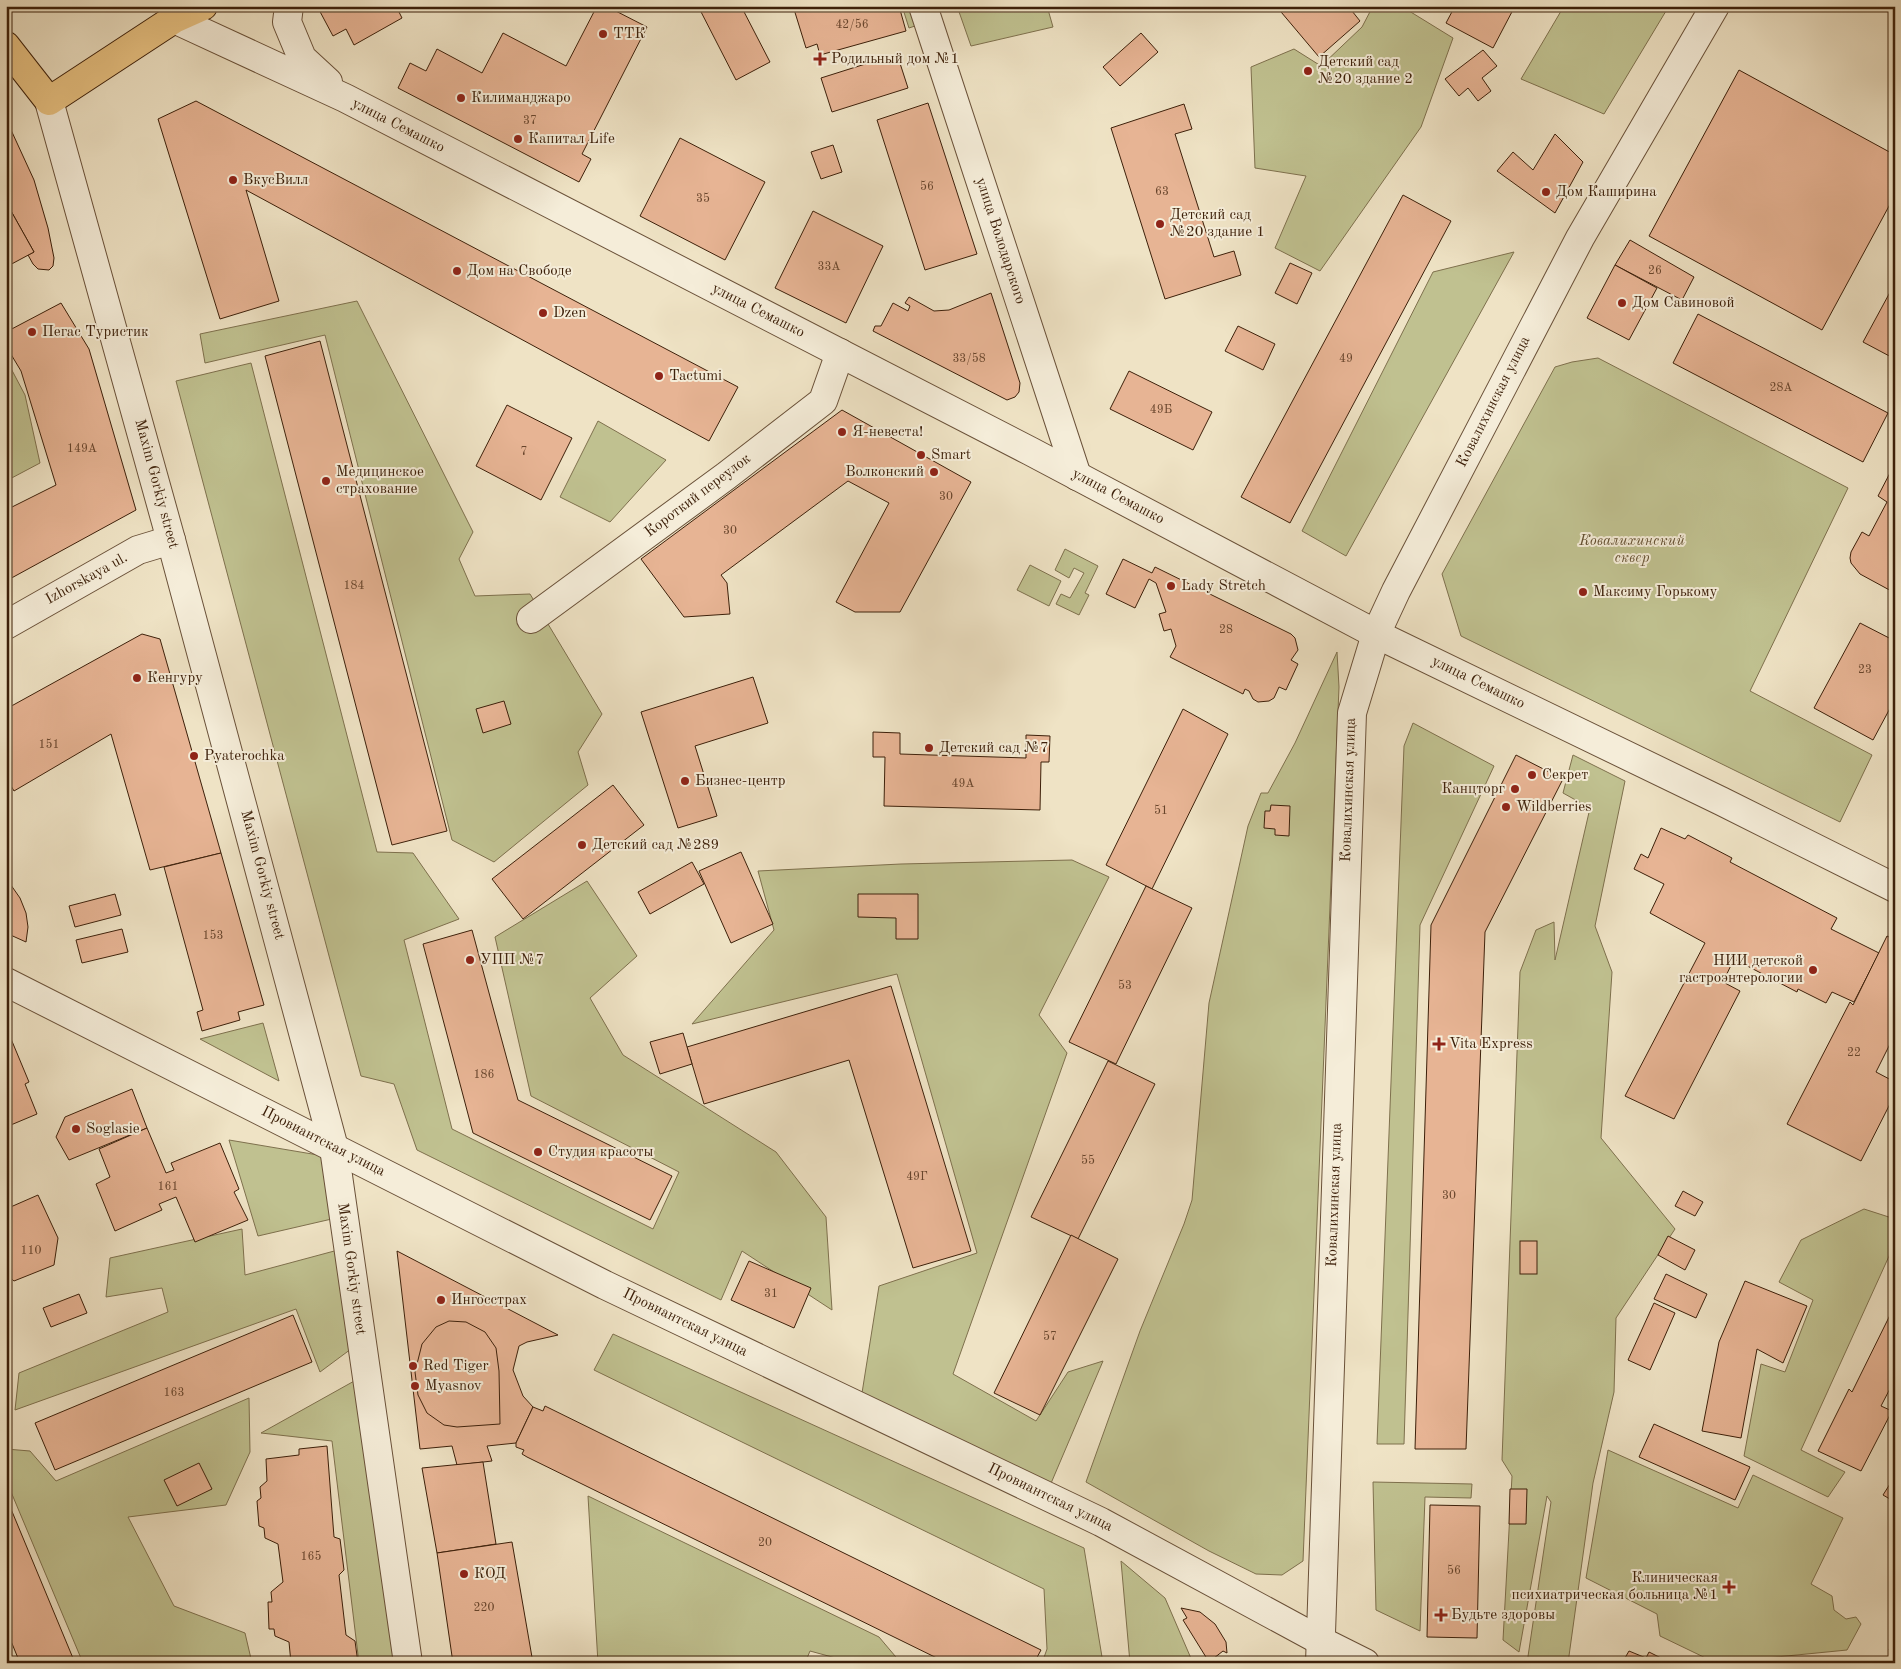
<svg xmlns="http://www.w3.org/2000/svg" width="1901" height="1669" font-family="'Old Standard TT',serif">
<style>
.green{fill:#c0c190;stroke:#7e704d}
.building{fill:#e7b494;stroke:#3d200a}
.lines{fill:none;stroke-linecap:round;stroke-linejoin:round}
.minor-casing{stroke:#6a5139;stroke-width:30}
.major-casing{stroke:#3d200a;stroke-width:30}
.minor{stroke:#f5edd9;stroke-width:28}
.major{stroke:#e8c282;stroke-width:28}
.poi-dot{fill:#8f2418;stroke:#f5edd9;stroke-width:2}
.labels{text-anchor:middle;dominant-baseline:central;stroke-width:4;stroke-linejoin:round;paint-order:stroke}
.number-label{font-size:12px;fill:#68452c}
.poi-label{font-size:15px;fill:#3d200a;stroke:#f5edd9;text-anchor:start}
.street-label{font-size:15px;fill:#3d200a;stroke:#f5edd9}
.park-label{font-size:15px;font-style:italic;fill:#645032;stroke:#f5edd9}
</style>
<rect width="100%" height="100%" fill="#efe3c5"/>
<filter id="stains"><feTurbulence type="fractalNoise" baseFrequency=".004" numOctaves="4"/><feColorMatrix values="0 0 0 0 .2 0 0 0 0 .09 0 0 0 0 .02 0 0 0 .5 -.17"/></filter>
<radialGradient id="worn" r=".72"><stop offset=".6" stop-color="#630" stop-opacity="0"/><stop offset="1" stop-color="#630" stop-opacity=".3"/></radialGradient>
<g class="green">
<polygon points="902,6 915,6 921,24 909,28"/>
<polygon points="957,6 1047,6 1053,27 971,46"/>
<polygon points="1373,6 1401,6 1453,38 1421,127 1320,271 1275,248 1306,176 1255,168 1251,67 1294,49 1321,66 1362,27"/>
<polygon points="1564,6 1669,6 1604,114 1521,79"/>
<polygon points="1514,252 1346,556 1302,531 1433,272"/>
<polygon points="357,301 473,532 459,559 475,596 530,594 602,714 578,752 588,785 494,862 452,840 325,335 205,363 200,334"/>
<polygon points="1598,358 1848,488 1750,691 1872,755 1840,822 1461,636 1442,574 1555,367 1572,362"/>
<polygon points="6,359 25,395 40,463 6,481"/>
<polygon points="251,363 377,852 413,853 459,919 404,940 452,1129 653,1229 679,1172 531,1096 495,937 587,881 637,956 590,998 623,1055 776,1152 826,1217 832,1310 742,1251 721,1300 417,1150 394,1084 361,1076 176,381"/>
<polygon points="598,421 666,460 610,522 560,497"/>
<polygon points="1065,549 1098,566 1085,593 1089,595 1079,615 1056,604 1061,594 1070,598 1084,573 1074,568 1069,578 1055,570"/>
<polygon points="1030,565 1061,581 1049,606 1017,590"/>
<polygon points="1337,652 1339,687 1303,1561 1282,1575 1256,1574 1209,1551 1086,1482 1140,1331 1184,1224 1192,1200 1209,1003 1248,826 1261,793 1268,793 1295,743"/>
<polygon points="1413,723 1494,766 1420,925 1404,1444 1377,1444 1404,746"/>
<polygon points="1573,755 1625,781 1595,926 1612,972 1601,1138 1675,1229 1616,1318 1614,1392 1593,1483 1568,1663 1527,1663 1551,1502 1547,1496 1519,1652 1503,1640 1512,1476 1502,1460 1520,972 1536,930 1554,922 1555,960 1590,808 1563,793"/>
<polygon points="1072,860 1109,877 1039,1015 1067,1053 953,1374 1036,1421 1068,1372 1103,1361 1049,1488 862,1393 879,1286 977,1253 897,974 692,1024 774,930 758,871 901,864"/>
<polygon points="263,1023 279,1081 200,1039"/>
<polygon points="229,1140 324,1156 336,1218 258,1236"/>
<polygon points="1864,1209 1895,1219 1895,1243 1801,1450 1845,1472 1828,1497 1744,1456 1761,1364 1785,1372 1813,1300 1779,1282 1801,1240"/>
<polygon points="242,1229 245,1275 338,1250 351,1349 320,1372 296,1309 15,1410 19,1373 168,1312 162,1288 106,1297 110,1258"/>
<polygon points="613,1334 1084,1548 1103,1663 1042,1663 1047,1649 1044,1589 594,1370"/>
<polygon points="356,1380 397,1663 359,1663 332,1441 261,1433"/>
<polygon points="249,1398 250,1452 226,1505 128,1517 174,1606 245,1633 252,1663 83,1663 6,1480 6,1449 30,1451 56,1481"/>
<polygon points="1608,1450 1738,1508 1753,1475 1843,1518 1811,1584 1832,1596 1834,1610 1846,1619 1856,1617 1861,1624 1847,1650 1716,1663 1660,1636 1657,1614 1586,1578"/>
<polygon points="1373,1482 1472,1484 1471,1498 1425,1497 1420,1631 1376,1610"/>
<polygon points="588,1496 879,1637 901,1663 854,1663 810,1651 805,1663 598,1663"/>
<polygon points="1121,1561 1165,1598 1193,1663 1130,1663"/>
</g>
<g class="building">
<polygon points="317,6 396,6 402,18 354,45 346,29 333,36"/>
<polygon points="597,6 606,6 647,27 582,154 591,159 579,182 398,88 410,63 426,71 437,49 482,73 503,33 566,66"/>
<polygon points="698,6 741,6 770,62 736,80"/>
<polygon points="793,6 899,6 906,31 820,55 817,44 806,48"/>
<polygon points="1276,6 1348,6 1360,21 1319,57"/>
<polygon points="1455,6 1515,6 1493,48 1446,23"/>
<polygon points="1141,33 1158,52 1120,86 1103,67"/>
<polygon points="1483,50 1497,66 1482,78 1491,91 1478,101 1468,88 1459,96 1445,79"/>
<polygon points="897,54 908,88 832,112 821,78"/>
<polygon points="1739,70 1895,155 1895,195 1822,330 1649,236"/>
<polygon points="196,101 738,387 709,441 246,190 279,301 220,319 158,119"/>
<polygon points="928,103 977,254 925,270 877,120"/>
<polygon points="1184,104 1192,129 1175,134 1214,257 1234,251 1241,275 1165,299 1111,128"/>
<polygon points="6,119 34,180 48,228 54,258 53,266 49,270 38,269 33,264 28,255 34,252 6,202"/>
<polygon points="1555,134 1583,162 1555,213 1497,171 1513,152 1533,170"/>
<polygon points="680,138 765,182 725,260 640,216"/>
<polygon points="833,145 842,172 821,179 811,152"/>
<polygon points="1403,195 1451,221 1290,523 1241,497"/>
<polygon points="6,202 34,252 6,267"/>
<polygon points="813,211 883,246 846,323 775,288"/>
<polygon points="1630,240 1694,277 1682,300 1615,265"/>
<polygon points="1290,263 1312,273 1297,304 1275,293"/>
<polygon points="1615,265 1657,288 1629,340 1587,318"/>
<polygon points="1895,283 1895,359 1863,342"/>
<polygon points="991,293 1020,383 1019,392 1015,397 1007,400 873,331 875,326 881,326 893,303 908,311 910,306 905,303 909,297 934,311 949,310"/>
<polygon points="61,303 89,349 136,510 6,581 6,510 56,485 21,371 6,346 6,332"/>
<polygon points="1698,314 1888,413 1863,462 1673,363"/>
<polygon points="1238,326 1275,344 1263,370 1225,351"/>
<polygon points="320,341 447,831 392,845 265,356"/>
<polygon points="1129,371 1212,412 1193,450 1110,409"/>
<polygon points="507,405 572,438 541,500 476,466"/>
<polygon points="842,410 971,482 900,612 855,612 836,602 889,503 848,481 721,575 727,583 730,614 684,617 641,559"/>
<polygon points="1891,471 1895,473 1895,593 1860,574 1851,563 1850,558 1851,552 1862,532 1869,536 1887,502 1878,496"/>
<polygon points="1123,559 1152,573 1155,567 1291,634 1295,638 1298,650 1291,660 1298,664 1286,690 1279,687 1274,698 1269,701 1258,702 1253,699 1249,691 1245,689 1243,694 1170,657 1176,646 1171,629 1164,631 1159,614 1166,612 1156,583 1149,579 1135,608 1106,594"/>
<polygon points="1860,623 1895,641 1895,699 1873,740 1814,708"/>
<polygon points="142,634 160,639 221,853 150,870 111,734 14,791 6,777 6,709"/>
<polygon points="753,677 768,723 695,746 717,816 678,828 641,712"/>
<polygon points="504,701 511,724 483,733 476,709"/>
<polygon points="1183,709 1228,734 1152,889 1106,865"/>
<polygon points="873,732 900,733 900,754 1026,758 1026,735 1050,736 1049,762 1041,762 1040,810 884,806 885,757 873,757"/>
<polygon points="1516,755 1563,779 1485,932 1466,1449 1415,1449 1431,925"/>
<polygon points="613,785 644,825 523,919 492,879"/>
<polygon points="1271,805 1290,806 1289,836 1275,835 1275,829 1264,828 1265,811 1270,811"/>
<polygon points="1661,828 1685,839 1688,835 1732,858 1730,862 1837,918 1831,929 1879,953 1854,1002 1832,992 1826,1003 1798,989 1797,992 1734,959 1723,982 1740,991 1674,1119 1625,1096 1705,943 1650,913 1664,884 1634,869 1641,854 1648,858"/>
<polygon points="741,852 773,924 731,943 699,871"/>
<polygon points="221,853 264,1005 238,1012 240,1020 202,1031 197,1012 203,1010 164,867"/>
<polygon points="692,862 704,884 650,914 638,892"/>
<polygon points="6,878 20,898 26,913 28,927 26,942 6,933"/>
<polygon points="1146,886 1192,908 1116,1064 1069,1042"/>
<polygon points="115,894 121,915 75,927 69,906"/>
<polygon points="858,894 918,894 918,939 896,939 896,918 858,917"/>
<polygon points="122,929 128,952 82,963 76,940"/>
<polygon points="472,930 518,1100 672,1176 650,1220 473,1133 423,944"/>
<polygon points="1887,936 1895,940 1895,1034 1876,1072 1895,1082 1895,1101 1892,1100 1861,1161 1787,1124 1850,1002 1853,1005"/>
<polygon points="891,986 971,1251 913,1268 849,1060 704,1104 687,1047"/>
<polygon points="683,1033 692,1064 660,1074 650,1042"/>
<polygon points="9,1034 29,1082 25,1084 37,1114 6,1127 6,1036"/>
<polygon points="1108,1061 1155,1084 1078,1239 1031,1217"/>
<polygon points="132,1089 147,1128 69,1160 56,1137 65,1117"/>
<polygon points="147,1128 166,1173 174,1170 171,1163 220,1143 239,1189 234,1192 248,1220 195,1242 176,1197 159,1204 162,1210 115,1231 96,1184 110,1177 99,1149"/>
<polygon points="1683,1191 1703,1202 1695,1216 1675,1206"/>
<polygon points="38,1195 58,1238 54,1265 14,1281 8,1276 6,1283 6,1209"/>
<polygon points="1071,1235 1118,1259 1040,1415 994,1393"/>
<polygon points="1668,1236 1695,1250 1685,1270 1658,1255"/>
<rect x="1520" y="1241" width="17" height="33"/>
<polygon points="397,1251 558,1335 527,1342 519,1346 513,1370 523,1396 533,1407 516,1443 487,1446 492,1461 457,1465 452,1446 420,1449"/>
<polygon points="749,1261 811,1288 794,1328 731,1300"/>
<polygon points="1666,1274 1707,1294 1696,1318 1654,1299"/>
<polygon points="1745,1281 1807,1306 1783,1363 1757,1349 1741,1438 1702,1431 1719,1342"/>
<polygon points="79,1294 87,1313 51,1327 43,1308"/>
<polygon points="1654,1303 1675,1313 1650,1370 1628,1360"/>
<polygon points="1895,1305 1895,1379 1881,1406 1892,1411 1861,1471 1818,1451 1849,1389 1852,1392"/>
<polygon points="293,1315 312,1362 55,1470 35,1423"/>
<polygon points="449,1321 466,1322 485,1332 496,1348 499,1371 500,1424 457,1427 444,1425 427,1413 418,1395 415,1372 422,1344 436,1327"/>
<polygon points="545,1406 1041,1650 1034,1663 947,1663 527,1457 522,1454 524,1450 516,1447 516,1443 533,1407 543,1411"/>
<polygon points="1654,1424 1750,1467 1735,1500 1639,1457"/>
<polygon points="327,1446 334,1537 340,1539 344,1570 339,1575 346,1635 355,1641 358,1663 291,1663 289,1642 275,1636 274,1629 269,1629 268,1602 272,1602 271,1592 283,1582 278,1544 265,1538 264,1528 259,1526 257,1501 261,1498 260,1487 267,1481 266,1459 299,1455 299,1449"/>
<polygon points="483,1462 496,1544 437,1553 422,1468"/>
<polygon points="199,1463 212,1489 177,1506 164,1480"/>
<polygon points="1895,1476 1895,1502 1883,1495"/>
<polygon points="1510,1489 1527,1489 1526,1524 1509,1524"/>
<polygon points="6,1497 75,1663 20,1663 6,1629"/>
<polygon points="1430,1505 1480,1506 1477,1638 1427,1637"/>
<polygon points="512,1542 533,1663 453,1663 437,1553"/>
<polygon points="1181,1608 1200,1612 1215,1624 1226,1642 1227,1653 1223,1651 1209,1662 1183,1620 1187,1618"/>
<polygon points="1895,1638 1895,1653 1889,1650"/>
<polygon points="1629,1651 1646,1658 1649,1652 1671,1663 1622,1663"/>
</g>
<g class="lines">
<g class="minor-casing">
<g id="minor">
<polyline points="289,6 287,22 302,58 328,82"/>
<polyline points="923,6 1077,476"/>
<polyline points="174,19 345,98 1030,451 1376,634 1721,801 1895,888"/>
<polyline points="49,101 171,540 334,1148 408,1663"/>
<polyline points="531,619 726,476 823,401 840,353"/>
<polyline points="6,625 138,550 171,540"/>
<polyline points="6,982 605,1285 1101,1522 1321,1641 1365,1663"/>
<polyline points="1320,1663 1352,713 1376,634 1396,591 1580,238 1715,6"/>
</g>
</g>
<g class="major-casing">
<polyline id="major" points="6,46 49,101 174,19 203,6"/>
</g>
<use href="#minor" class="minor"/>
<use href="#major" class="major"/>
</g>
<g class="poi-dot">
<circle cx="603" cy="34" r="5"/>
<path d="M817.5 51.5h5v5h5v5h-5v5h-5v-5h-5v-5h5z"/>
<circle cx="1308" cy="71" r="5"/>
<circle cx="461" cy="98" r="5"/>
<circle cx="518" cy="139" r="5"/>
<circle cx="233" cy="180" r="5"/>
<circle cx="1546" cy="192" r="5"/>
<circle cx="1160" cy="224" r="5"/>
<circle cx="457" cy="271" r="5"/>
<circle cx="1622" cy="303" r="5"/>
<circle cx="543" cy="313" r="5"/>
<circle cx="32" cy="332" r="5"/>
<circle cx="659" cy="376" r="5"/>
<circle cx="842" cy="432" r="5"/>
<circle cx="921" cy="455" r="5"/>
<circle cx="934" cy="472" r="5"/>
<circle cx="326" cy="481" r="5"/>
<circle cx="1171" cy="586" r="5"/>
<circle cx="1583" cy="592" r="5"/>
<circle cx="137" cy="678" r="5"/>
<circle cx="929" cy="748" r="5"/>
<circle cx="194" cy="756" r="5"/>
<circle cx="1532" cy="775" r="5"/>
<circle cx="685" cy="781" r="5"/>
<circle cx="1515" cy="789" r="5"/>
<circle cx="1506" cy="807" r="5"/>
<circle cx="582" cy="845" r="5"/>
<circle cx="470" cy="960" r="5"/>
<circle cx="1813" cy="970" r="5"/>
<path d="M1436.5 1036.5h5v5h5v5h-5v5h-5v-5h-5v-5h5z"/>
<circle cx="76" cy="1129" r="5"/>
<circle cx="538" cy="1152" r="5"/>
<circle cx="441" cy="1300" r="5"/>
<circle cx="413" cy="1366" r="5"/>
<circle cx="415" cy="1386" r="5"/>
<circle cx="464" cy="1574" r="5"/>
<path d="M1726.5 1579.5h5v5h5v5h-5v5h-5v-5h-5v-5h5z"/>
<path d="M1438.5 1607.5h5v5h5v5h-5v5h-5v-5h-5v-5h5z"/>
</g>
<g class="labels">
<g class="number-label">
<text x="852" y="25">42/56</text>
<text x="530" y="121">37</text>
<text x="927" y="187">56</text>
<text x="1162" y="192">63</text>
<text x="703" y="199">35</text>
<text x="829" y="267">33А</text>
<text x="1655" y="271">26</text>
<text x="969" y="359">33/58</text>
<text x="1346" y="359">49</text>
<text x="1781" y="388">28А</text>
<text x="1161" y="410">49Б</text>
<text x="82" y="449">149А</text>
<text x="524" y="452">7</text>
<text x="946" y="497">30</text>
<text x="730" y="531">30</text>
<text x="354" y="586">184</text>
<text x="1226" y="630">28</text>
<text x="1865" y="670">23</text>
<text x="49" y="745">151</text>
<text x="963" y="784">49А</text>
<text x="1161" y="811">51</text>
<text x="213" y="936">153</text>
<text x="1125" y="986">53</text>
<text x="1854" y="1053">22</text>
<text x="484" y="1075">186</text>
<text x="1088" y="1161">55</text>
<text x="917" y="1177">49Г</text>
<text x="168" y="1187">161</text>
<text x="1449" y="1196">30</text>
<text x="31" y="1251">110</text>
<text x="771" y="1294">31</text>
<text x="1050" y="1337">57</text>
<text x="174" y="1393">163</text>
<text x="765" y="1543">20</text>
<text x="311" y="1557">165</text>
<text x="1454" y="1571">56</text>
<text x="484" y="1608">220</text>
</g>
<g class="poi-label">
<text x="613" y="34">ТТК</text>
<text x="831" y="59">Родильный дом №1</text>
<text x="1318" y="62">Детский сад<tspan x="1318" dy="17">№20 здание 2</tspan></text>
<text x="471" y="98">Килиманджаро</text>
<text x="528" y="139">Капитал Life</text>
<text x="243" y="180">ВкусВилл</text>
<text x="1556" y="192">Дом Каширина</text>
<text x="1170" y="215">Детский сад<tspan x="1170" dy="17">№20 здание 1</tspan></text>
<text x="467" y="271">Дом на Свободе</text>
<text x="1632" y="303">Дом Савиновой</text>
<text x="553" y="313">Dzen</text>
<text x="42" y="332">Пегас Туристик</text>
<text x="669" y="376">Tactumi</text>
<text x="852" y="432">Я-невеста!</text>
<text x="931" y="455">Smart</text>
<text x="336" y="472">Медицинское<tspan x="336" dy="17">страхование</tspan></text>
<text x="924" y="472" text-anchor="end">Волконский</text>
<text x="1181" y="586">Lady Stretch</text>
<text x="1593" y="592">Максиму Горькому</text>
<text x="147" y="678">Кенгуру</text>
<text x="939" y="748">Детский сад №7</text>
<text x="204" y="756">Pyaterochka</text>
<text x="1542" y="775">Секрет</text>
<text x="695" y="781">Бизнес-центр</text>
<text x="1505" y="789" text-anchor="end">Канцторг</text>
<text x="1516" y="807">Wildberries</text>
<text x="592" y="845">Детский сад №289</text>
<text x="480" y="960">УПП №7</text>
<text x="1803" y="961" text-anchor="end">НИИ детской<tspan x="1803" dy="17">гастроэнтерологии</tspan></text>
<text x="1449" y="1044">Vita Express</text>
<text x="86" y="1129">Soglasie</text>
<text x="548" y="1152">Студия красоты</text>
<text x="451" y="1300">Ингосстрах</text>
<text x="423" y="1366">Red Tiger</text>
<text x="425" y="1386">Myasnov</text>
<text x="474" y="1574">КОД</text>
<text x="1718" y="1578" text-anchor="end">Клиническая<tspan x="1718" dy="17">психиатрическая больница №1</tspan></text>
<text x="1451" y="1615">Будьте здоровы</text>
</g>
<g class="street-label">
<text transform="translate(398 126) rotate(27)">улица Семашко</text>
<text transform="translate(1000 241) rotate(72)">улица Володарского</text>
<text transform="translate(758 311) rotate(27)">улица Семашко</text>
<text transform="translate(1494 402) rotate(-63)">Ковалихинская улица</text>
<text transform="translate(156 484) rotate(75)">Maxim Gorkiy street</text>
<text transform="translate(698 496) rotate(-37)">Короткий переулок</text>
<text transform="translate(1118 497) rotate(28)">улица Семашко</text>
<text transform="translate(87 579) rotate(-29)">Izhorskaya ul.</text>
<text transform="translate(1478 683) rotate(26)">улица Семашко</text>
<text transform="translate(1349 790) rotate(-88)">Ковалихинская улица</text>
<text transform="translate(262 875) rotate(75)">Maxim Gorkiy street</text>
<text transform="translate(323 1142) rotate(27)">Провиантская улица</text>
<text transform="translate(1335 1195) rotate(-88)">Ковалихинская улица</text>
<text transform="translate(351 1269) rotate(82)">Maxim Gorkiy street</text>
<text transform="translate(685 1323) rotate(26)">Провиантская улица</text>
<text transform="translate(1050 1498) rotate(26)">Провиантская улица</text>
</g>
<g class="park-label">
<text x="1632" y="541">Ковалихинский<tspan x="1632" dy="17">сквер</tspan></text>
</g>
</g>
<rect width="1901" height="1669" fill="none" stroke="#efe3c5" stroke-width="25"/>
<rect x="8" y="8" width="1886" height="1654" fill="none" stroke="#3d200a" stroke-width="2.5"/>
<rect x="12" y="12" width="1876" height="1644" fill="none" stroke="#3d200a"/>
<rect width="100%" height="100%" filter="url(#stains)"/>
<rect width="100%" height="100%" fill="url(#worn)"/>
</svg>
